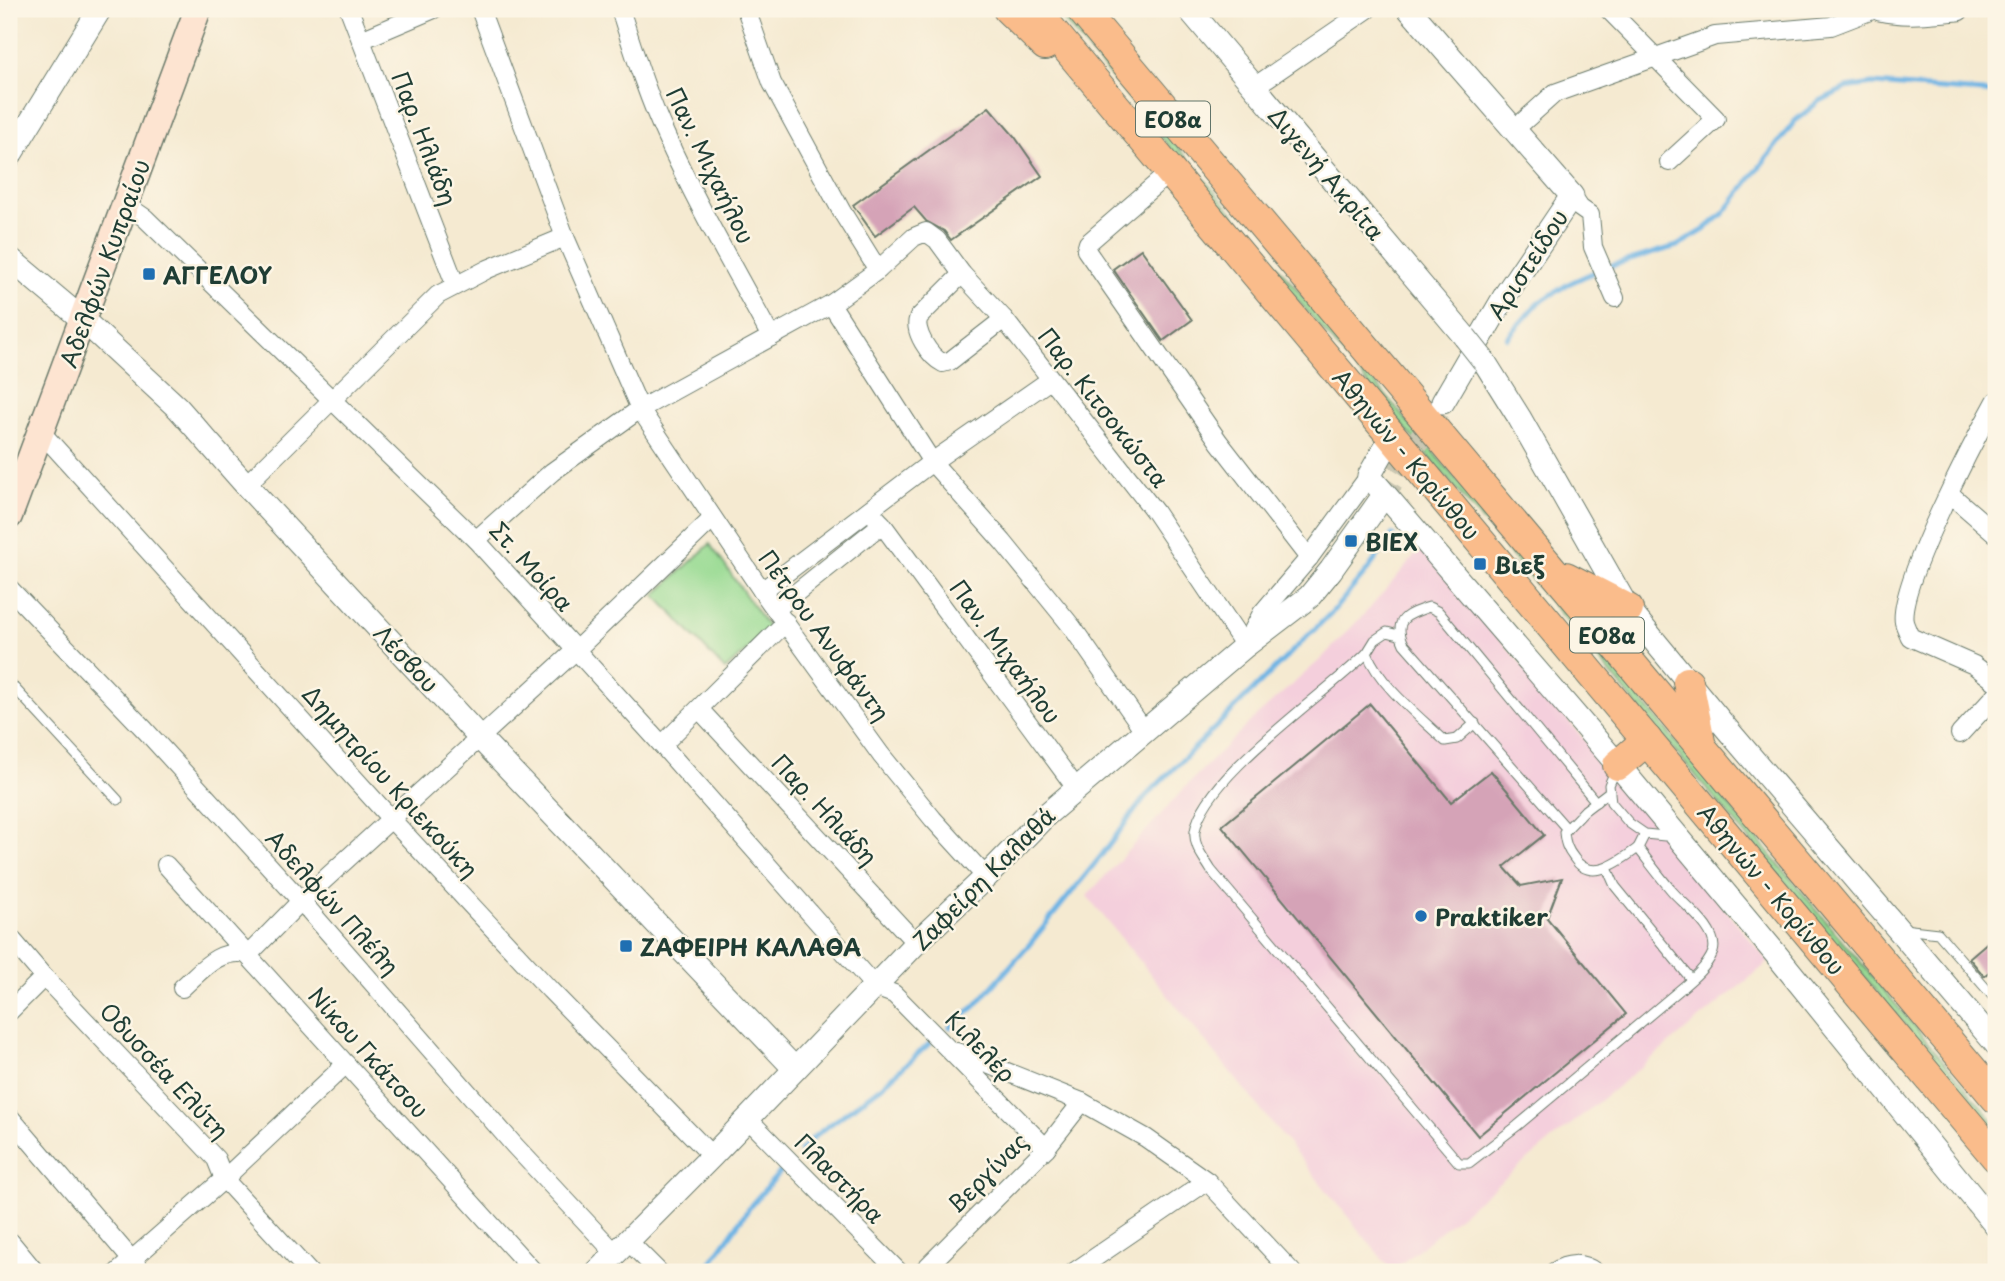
<svg xmlns="http://www.w3.org/2000/svg" width="2005" height="1281" font-family="'Playpen Sans',sans-serif">
<style>
.built{fill:#f4cfdc}
.green{fill:#97da92;stroke:#5b8c63;stroke-width:2}
.lines{fill:none;stroke-linecap:round;stroke-linejoin:round}
.stream{stroke:#6eb4e4;stroke-width:5}
.building{fill:#d5a3b7}
.tertiary-tunnel{stroke:#cac7b2;stroke-width:23;stroke-dasharray:23 11;stroke-linecap:butt}
.service-casing{stroke:#6a7a6b;stroke-width:11}
.minor-casing{stroke:#6a7a6b;stroke-width:20}
.tertiary-casing{stroke:#6a7a6b;stroke-width:25}
.secondary-casing{stroke:#6a7a6b;stroke-width:29}
.trunk-casing{stroke:#6a7a6b;stroke-width:32}
.service{stroke:#fff;stroke-width:9}
.minor{stroke:#fff;stroke-width:18}
.tertiary{stroke:#fff;stroke-width:23}
.secondary{stroke:#fde4d1;stroke-width:26}
.trunk{stroke:#fabc8b;stroke-width:30}
.tertiary-bridge-casing{stroke:#6a7a6b;stroke-width:25;stroke-linecap:butt}
.tertiary-bridge{stroke:#fff;stroke-width:23}
.poi-dot{fill:#1f6fb2;stroke:#fcf5e5;stroke-width:2.5}
.labels{text-anchor:middle;dominant-baseline:central;stroke-width:5;stroke-linejoin:round;paint-order:stroke}
.shield{fill:#fcf5e5;stroke:#617469;stroke-width:2}
.shield-label{font-size:21px;font-weight:bold;fill:#1f3d34}
.street-label{font-size:23px;fill:#1f3d34;stroke:#fcf5e5}
.poi-label{font-size:23px;font-weight:bold;fill:#1f3d34;stroke:#fcf5e5;text-anchor:start}
</style>
<rect width="100%" height="100%" fill="#fcf5e5"/>
<filter id="ink" filterUnits="userSpaceOnUse"><feTurbulence type="fractalNoise" baseFrequency=".0143" numOctaves="2"/><feDisplacementMap in="SourceGraphic" scale="14" xChannelSelector="R" yChannelSelector="G"/><feConvolveMatrix kernelMatrix="1 2 1 2 8 2 1 2 1" color-interpolation-filters="sRGB"/></filter>
<filter id="wash" filterUnits="userSpaceOnUse"><feTurbulence type="fractalNoise" baseFrequency=".00686" numOctaves="4" result="noise"/><feDisplacementMap in="SourceGraphic" scale="28" xChannelSelector="R" yChannelSelector="G"/><feGaussianBlur stdDeviation="1.57" result="paint"/><feColorMatrix in="noise" values="0 0 0 0 0 0 0 0 0 0 0 0 0 0 0 0 0 1.4 0 .05"/><feComposite in="paint" operator="in"/></filter>
<g filter="url(#wash)">
<rect width="100%" height="100%" fill="#f5ead1"/>
<polygon class="built" points="1423,546 1769,962 1392,1271 1087,896 1190,782 1253,719 1320,660 1370,608"/>
<g class="green">
<polygon points="1054,9 1062,9 1996,1124 1996,1134"/>
<polygon points="710,544 770,630 725,670 655,595"/>
</g>
<g class="lines">
<g class="stream">
<polyline points="1507,338 1537,304 1568,284 1603,268 1677,246 1704,230 1724,213 1795,121 1818,102 1846,88 1873,84 1996,93"/>
<polyline points="950,1027 975,1006 1029,945 1101,856 1145,797 1333,611 1367,571 1393,535"/>
<polyline points="800,1151 816,1135 882,1086 930,1043"/>
<polyline points="704,1272 752,1204 782,1170"/>
</g>
</g>
<g id="blocks">
<g class="building">
<polygon points="989,107 1015,137 1042,176 951,240 944,231 926,221 914,207 875,236 853,205"/>
<polygon points="1141,249 1192,320 1163,341 1113,269"/>
<polygon points="1370,704 1451,802 1491,771 1544,835 1504,867 1521,886 1562,878 1547,918 1626,1014 1478,1136 1222,826"/>
<polygon points="1996,935 1996,966 1984,976 1969,958"/>
</g>
</g>
</g>
<g filter="url(#ink)">
<use href="#blocks" fill-opacity="0" stroke="#6a7a6b" stroke-width="2"/>
<g class="lines">
<polyline class="tertiary-tunnel" points="1380,501 1438,411"/>
<g class="service-casing">
<g id="service">
<path d="M1399 635 1387 632 1375 640 1367 653C1380 686 1419 716 1445 741L1457 739 1475 723"/>
<path d="M1367 653C1326 694 1203 777 1195 831 1193 846 1204 858 1211 870L1459 1163H1469L1517 1126 1676 993C1689 982 1707 968 1713 952 1720 931 1684 905 1672 891 1660 877 1649 862 1638 848L1645 834"/>
<polyline points="9,682 118,800"/>
<polyline points="1616,769 1609,785 1611,802 1629,823 1645,834 1675,837"/>
<path d="M1610 791 1585 810 1564 832C1565 843 1567 849 1574 858 1591 884 1620 861 1638 848"/>
<path d="M1567 829 1404 644C1392 619 1408 614 1429 607L1439 612 1596 802"/>
<polyline points="1607,868 1615,886 1691,979"/>
<polyline points="1903,929 1938,933 1996,1000"/>
</g>
</g>
<g class="minor-casing">
<g id="minor">
<polyline points="349,9 455,284"/>
<polyline points="480,9 565,237 640,409 762,591 881,755 933,819 986,877"/>
<path d="M620 9C634 52 647 95 666 136 697 205 735 270 771 337"/>
<polyline points="746,9 772,83 842,212 878,270"/>
<polyline points="1608,9 1716,119 1669,162"/>
<polyline points="361,40 434,9"/>
<polyline points="1254,87 1368,9"/>
<polyline points="1515,129 1555,93 1715,36 1831,26 1875,9"/>
<polyline points="1171,171 1088,243 1086,250 1219,442 1309,558"/>
<polyline points="1572,196 1580,208 1590,215 1593,247 1615,298"/>
<polyline points="126,205 145,218 476,540 662,745 875,987 894,994 1046,1148"/>
<path d="M962 274 919 317C912 330 930 357 943 363L950 361 1004 319"/>
<polyline points="831,304 932,462 1003,542 1072,627 1145,732"/>
<path d="M1996 401C1976 437 1897 587 1904 622 1905 626 1908 632 1910 637L1974 665 1996 682"/>
<polyline points="41,432 392,820 550,990 712,1156"/>
<polyline points="246,485 438,295 488,269 565,237"/>
<polyline points="1950,494 1996,534"/>
<polyline points="869,510 882,524 1076,788"/>
<polyline points="476,540 552,472 640,409 831,304 878,270 914,237 926,232 937,240 962,274 1004,319 1155,512 1245,646 1262,613 1309,558 1369,476"/>
<polyline points="9,588 145,730 301,901 514,1145 615,1253"/>
<polyline points="762,591 932,462 1050,380"/>
<polyline points="776,609 882,524"/>
<polyline points="699,709 916,943"/>
<polyline points="1960,734 1996,695"/>
<polyline points="662,745 786,622"/>
<polyline points="166,865 534,1272"/>
<polyline points="9,936 44,977 216,1159 224,1179 309,1272"/>
<path d="M182 988C203 969 218 948 249 954L301 901 576 650 712 519"/>
<polyline points="9,1012 44,977"/>
<polyline points="957,1052 1082,1102 1146,1138 1207,1181 1292,1272"/>
<polyline points="9,1116 142,1272"/>
<polyline points="747,1118 899,1272"/>
<polyline points="628,1241 659,1272"/>
<polyline points="118,1272 224,1179 346,1064"/>
<polyline points="922,1272 1046,1148 1082,1102"/>
<polyline points="1074,1272 1207,1181"/>
<path d="M1554 1272C1567 1263 1582 1262 1595 1272"/>
</g>
</g>
<g class="tertiary-casing">
<g id="tertiary">
<polyline points="1189,9 1465,337"/>
<polyline points="1409,9 1572,196 1506,294 1443,402"/>
<path d="M1880 9C1906 15 1931 11 1958 9"/>
<polyline points="9,157 100,9"/>
<polyline points="9,258 83,320 178,408 246,485 480,738 795,1069"/>
<polyline points="1484,361 1519,417 1628,609 1727,729 1996,1044"/>
<polyline points="1392,436 1369,476 1618,765 1775,953 1996,1226"/>
<polyline points="9,1244 32,1272"/>
<polyline points="597,1272 712,1156 916,943 986,877 1046,815 1245,646 1309,597 1331,570 1380,501"/>
</g>
</g>
<g class="secondary-casing">
<polyline id="secondary" points="9,516 198,9"/>
</g>
<g class="trunk-casing">
<g id="trunk">
<polyline points="1008,9 1045,45"/>
<polyline points="1034,9 1996,1157"/>
<polyline points="1081,9 1996,1098"/>
<polyline points="1566,577 1628,609"/>
<polyline points="1688,682 1700,742"/>
<polyline points="1618,765 1647,740"/>
</g>
</g>
<use href="#service" class="service"/>
<use href="#minor" class="minor"/>
<use href="#tertiary" class="tertiary"/>
<use href="#secondary" class="secondary"/>
<use href="#trunk" class="trunk"/>
<g class="tertiary-bridge-casing">
<polyline id="tertiary-bridge" points="1465,337 1484,361"/>
</g>
<use href="#tertiary-bridge" class="tertiary-bridge"/>
</g>
</g>
<g class="poi-dot">
<rect x="142" y="267" width="14" height="14" rx="3.5"/>
<rect x="1344" y="534" width="14" height="14" rx="3.5"/>
<rect x="1473" y="557" width="14" height="14" rx="3.5"/>
<circle cx="1421" cy="916" r="7"/>
<rect x="619" y="939" width="14" height="14" rx="3.5"/>
</g>
<g class="labels">
<g class="shield">
<rect x="1136" y="101.5" width="74" height="35" rx="5"/>
<rect x="1570" y="617.5" width="74" height="35" rx="5"/>
</g>
<g class="shield-label">
<text x="1173" y="119">ΕΟ8α</text>
<text x="1607" y="635">ΕΟ8α</text>
</g>
<g class="street-label">
<text transform="translate(425 138) rotate(69)">Παρ. Ηλιάδη</text>
<text transform="translate(711 165) rotate(64)">Παν. Μιχαήλου</text>
<text transform="translate(1327 173) rotate(50)">Διγενή Ακρίτα</text>
<text transform="translate(104 263) rotate(-70)">Αδελφών Κυπραίου</text>
<text transform="translate(1527 264) rotate(-57)">Αριστείδου</text>
<text transform="translate(1104 407) rotate(52)">Παρ. Κιτσοκώστα</text>
<text transform="translate(1407 454) rotate(50)">Αθηνών - Κορίνθου</text>
<text transform="translate(532 566) rotate(48)">Στ. Μοίρα</text>
<text transform="translate(825 635) rotate(54)">Πέτρου Ανυφάντη</text>
<text transform="translate(1006 651) rotate(54)">Παν. Μιχαήλου</text>
<text transform="translate(407 658) rotate(47)">Λέσβου</text>
<text transform="translate(391 781) rotate(48)">Δημητρίου Κριεκούκη</text>
<text transform="translate(825 809) rotate(47)">Παρ. Ηλιάδη</text>
<text transform="translate(983 878) rotate(-45)">Ζαφείρη Καλαθά</text>
<text transform="translate(1772 889) rotate(50)">Αθηνών - Κορίνθου</text>
<text transform="translate(333 902) rotate(48)">Αδελφών Πλέλη</text>
<text transform="translate(981 1046) rotate(46)">Κιλελέρ</text>
<text transform="translate(369 1052) rotate(48)">Νίκου Γκάτσου</text>
<text transform="translate(165 1070) rotate(47)">Οδυσσέα Ελύτη</text>
<text transform="translate(987 1172) rotate(-45)">Βεργίνας</text>
<text transform="translate(840 1178) rotate(45)">Πλαστήρα</text>
</g>
<g class="poi-label">
<text x="163" y="274">ΑΓΓΕΛΟΥ</text>
<text x="1365" y="541">ΒΙΕΧ</text>
<text x="1494" y="564">Βιεξ</text>
<text x="1435" y="916">Praktiker</text>
<text x="640" y="946">ΖΑΦΕΙΡΗ ΚΑΛΑΘΑ</text>
</g>
</g>
<rect width="2005" height="1281" fill="none" stroke="#fcf5e5" stroke-width="35"/>
</svg>
